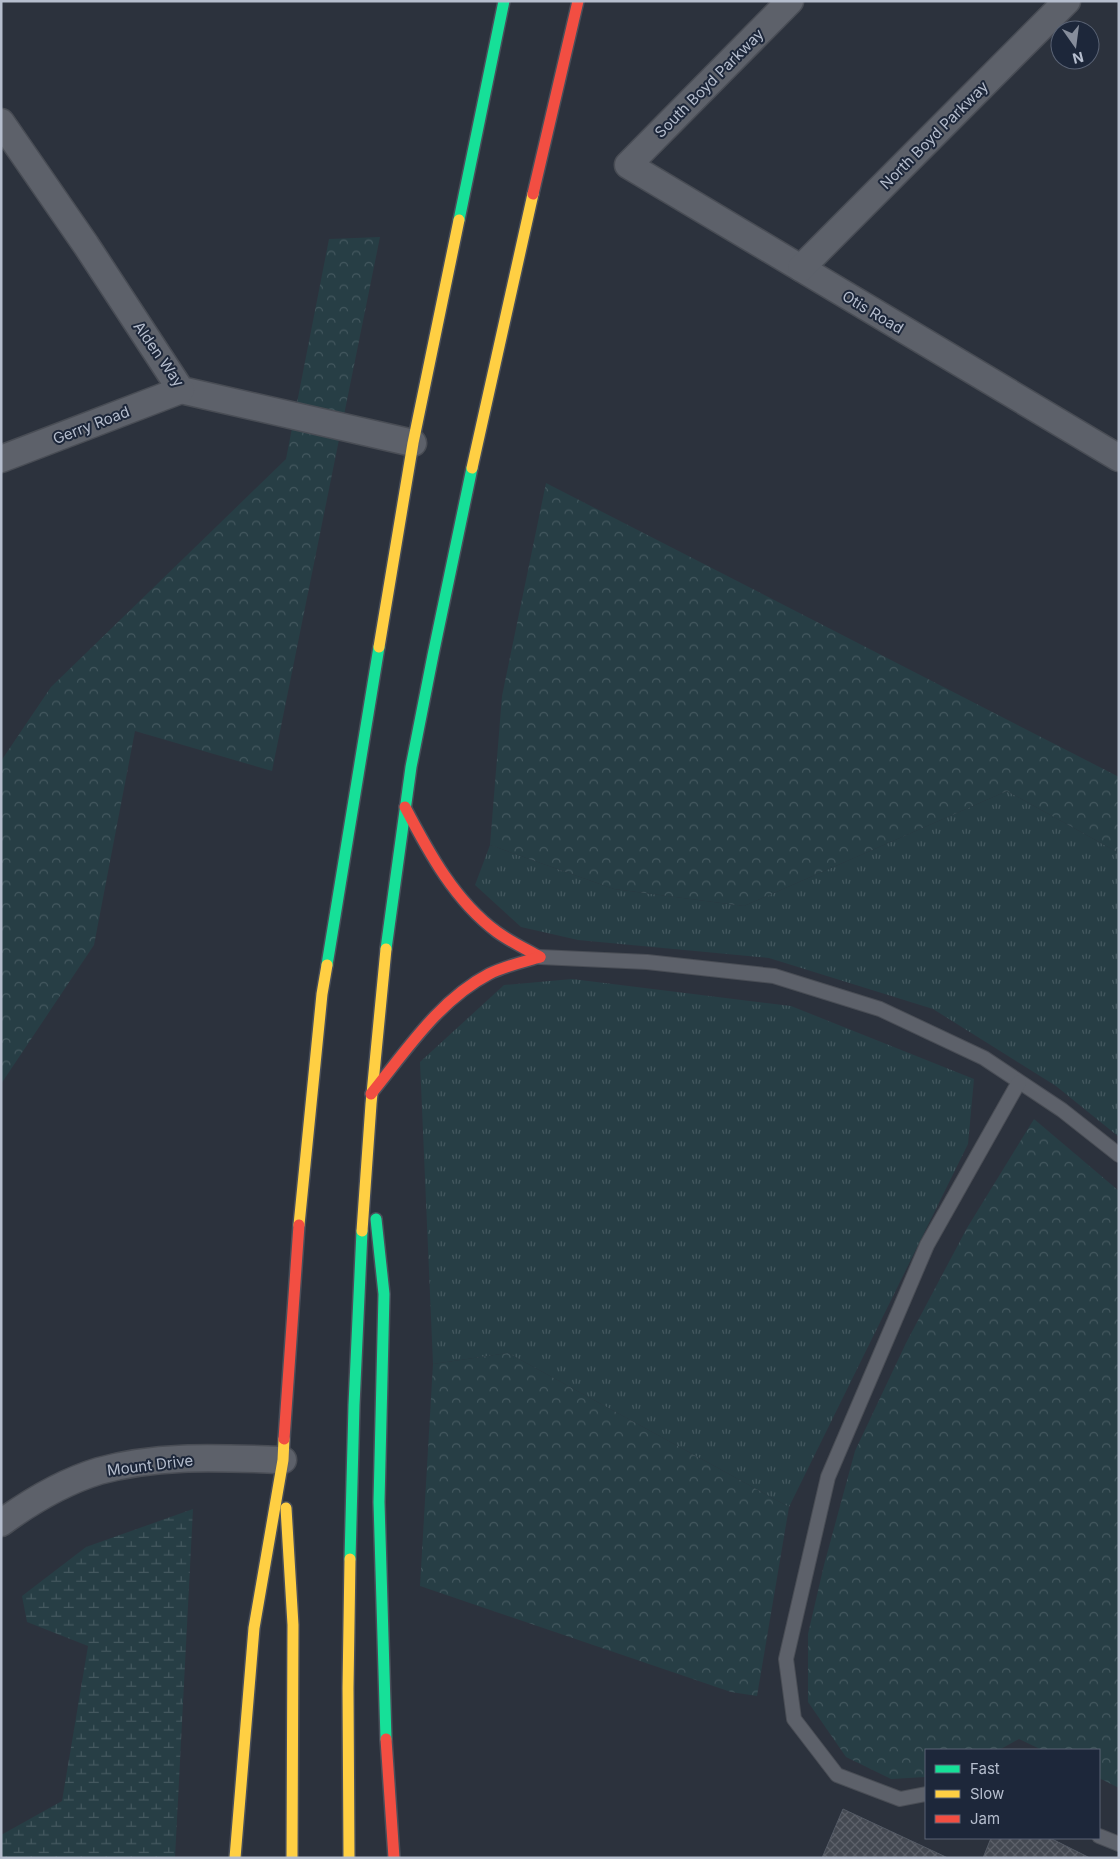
<svg xmlns="http://www.w3.org/2000/svg" width="1120" height="1859" font-family="Inter,sans-serif">
<style>
.grass{fill:url(#grass-tufts)}
.forest{fill:url(#forest-crowns)}
.wetland{fill:url(#wetland-marsh)}
.building{fill:url(#building-cross-hatch);stroke:#545a65}
.lines{fill:none;stroke-linecap:round;stroke-linejoin:round}
.lane-casing{stroke:#494d55;stroke-width:16}
.street-casing{stroke:#494d55;stroke-width:29}
.fast-casing{stroke:#494e59;stroke-width:14}
.slow-casing{stroke:#494e59;stroke-width:14}
.jam-casing{stroke:#494e59;stroke-width:14}
.lane{stroke:#5d616a;stroke-width:14}
.street{stroke:#5d616a;stroke-width:26}
.fast{stroke:#16e098;stroke-width:11}
.slow{stroke:#ffcf43;stroke-width:11}
.jam{stroke:#f24e42;stroke-width:11}
.labels{text-anchor:middle;dominant-baseline:central;stroke-width:4;stroke-linejoin:round;paint-order:stroke}
.street-label{font-size:15px;fill:#b6bece;stroke:#1d273a}
</style>
<defs>
<pattern id="grass-tufts" width="24" height="20" patternUnits="userSpaceOnUse" patternTransform="scale(1.25)"><rect width="24" height="20" fill="#273e45"/><path d="M3 7l-1-3M5 7V3M7 7l1-3M15 17l-1-3M17 17v-4M19 17l1-3" fill="none" stroke="#44585f"/></pattern>
<pattern id="forest-crowns" width="20" height="18" patternUnits="userSpaceOnUse" patternTransform="scale(1.25)"><rect width="20" height="18" fill="#273e45"/><path d="M2 6a3 3 0 1 1 6 0M12 15a3 3 0 1 1 6 0" fill="none" stroke="#44585f"/></pattern>
<pattern id="wetland-marsh" width="20" height="14" patternUnits="userSpaceOnUse" patternTransform="scale(1.25)"><rect width="20" height="14" fill="#273e45"/><path d="M1 5h8M5 5V1M11 12h8M15 12V8" fill="none" stroke="#44585f"/></pattern>
<pattern id="building-cross-hatch" width="8" height="8" patternUnits="userSpaceOnUse" patternTransform="scale(1.25)"><rect width="8" height="8" fill="#444952"/><path d="M0 0l8 8M0 8l8-8" fill="none" stroke="#5d616a"/></pattern>
</defs>
<rect width="100%" height="100%" fill="#2c323d"/>
<g class="grass">
<polygon points="1007,791 1119,853 1119,1137 1056,1086 933,1009 769,958 578,940 521,927 475,885 490,845 614,889 744,906"/>
<polygon points="572,979 791,1006 974,1079 968,1144 789,1507 508,1353 433,1364 420,1062 504,985"/>
</g>
<g class="forest">
<polygon points="380,237 272,771 135,731 94,945 1,1084 1,761 51,687 286,459 329,239"/>
<polygon points="546,483 1119,777 1119,853 1007,791 744,906 614,889 490,845 502,696"/>
<polygon points="1034,1119 1119,1191 1119,1788 1099,1778 1099,1750 1042,1750 1019,1739 999,1750 926,1750 926,1777 891,1779 846,1757 808,1702 808,1634 824,1565 855,1451 906,1343 967,1228"/>
<polygon points="508,1353 789,1507 757,1696 731,1692 420,1586 433,1364"/>
</g>
<polygon class="wetland" points="193,1509 175,1858 1,1858 1,1835 62,1801 88,1646 27,1622 22,1596 86,1547"/>
<g class="building">
<polygon points="843,1809 948,1858 822,1858"/>
<polygon points="991,1838 1050,1838 1090,1858 983,1858"/>
</g>
<g class="lines">
<g class="lane-casing">
<g id="lane">
<polyline points="540,957 647,962 774,976 880,1009 984,1058 1062,1110 1119,1155"/>
<polyline points="926,1794 900,1799 837,1775 794,1719 786,1659 828,1477 927,1245 1019,1082"/>
<polyline points="1099,1836 1119,1844"/>
</g>
</g>
<g class="street-casing">
<g id="street">
<polyline points="790,1 628,165 1119,458"/>
<polyline points="1,122 86,245 181,390 413,443"/>
<polyline points="801,268 1067,1"/>
<polyline points="1,459 181,390"/>
<path d="M1 1523C31 1501 63 1482 99 1471 159 1454 222 1458 283 1460"/>
</g>
</g>
<g class="fast-casing">
<g id="fast">
<polyline points="459,220 504,1"/>
<polyline points="386,949 411,767 433,655 472,468"/>
<polyline points="327,965 379,647"/>
<polyline points="376,1219 384,1294 379,1502 386,1739"/>
<polyline points="350,1559 354,1405 362,1231"/>
</g>
</g>
<g class="slow-casing">
<g id="slow">
<polyline points="472,468 533,194"/>
<polyline points="379,647 413,443 459,220"/>
<polyline points="299,1225 322,994 327,965"/>
<polyline points="362,1231 371,1104 386,949"/>
<polyline points="286,1508 293,1625 292,1858"/>
<polyline points="235,1858 254,1628 283,1460 284,1439"/>
<polyline points="349,1858 348,1688 350,1559"/>
</g>
</g>
<g class="jam-casing">
<g id="jam">
<polyline points="533,194 578,1"/>
<path d="M405 807C429 853 455 901 497 932 511 942 526 949 540 957"/>
<path d="M371 1094C406 1051 439 1000 489 974 505 966 523 962 540 957"/>
<polyline points="284,1439 299,1225"/>
<polyline points="386,1739 394,1858"/>
</g>
</g>
<use href="#lane" class="lane"/>
<use href="#street" class="street"/>
<use href="#fast" class="fast"/>
<use href="#slow" class="slow"/>
<use href="#jam" class="jam"/>
</g>
<g class="labels">
<g class="street-label">
<text transform="translate(709 83) rotate(-45)">South Boyd Parkway</text>
<text transform="translate(934 135) rotate(-45)">North Boyd Parkway</text>
<text transform="translate(873 312) rotate(31)">Otis Road</text>
<text transform="translate(159 354) rotate(55)">Alden Way</text>
<text transform="translate(91 425) rotate(-21)">Gerry Road</text>
<text transform="translate(150 1465) rotate(-7)">Mount Drive</text>
</g>
</g>
<rect width="1120" height="1859" fill="none" stroke="#b6bece" stroke-width="5"/>
<rect x="925" y="1749" width="175" height="90" fill="#1d273a" stroke="#5a6375"/>
<rect x="935" y="1765" width="25" height="8" fill="#16e098" stroke="#5a6375"/>
<text x="970" y="1774" font-size="15" fill="#b6bece">Fast</text>
<rect x="935" y="1790" width="25" height="8" fill="#ffcf43" stroke="#5a6375"/>
<text x="970" y="1799" font-size="15" fill="#b6bece">Slow</text>
<rect x="935" y="1815" width="25" height="8" fill="#f24e42" stroke="#5a6375"/>
<text x="970" y="1824" font-size="15" fill="#b6bece">Jam</text>
<g transform="translate(1075 45) rotate(166)"><circle r="24" fill="#1d273a" stroke="#5a6375"/>
<path d="M0-4L9 19L0 12L-9 19Z" fill="#868d9b"/>
<text y="-8" font-size="14" font-weight="bold" text-anchor="middle" fill="#b6bece">N</text>
</g>
</svg>
